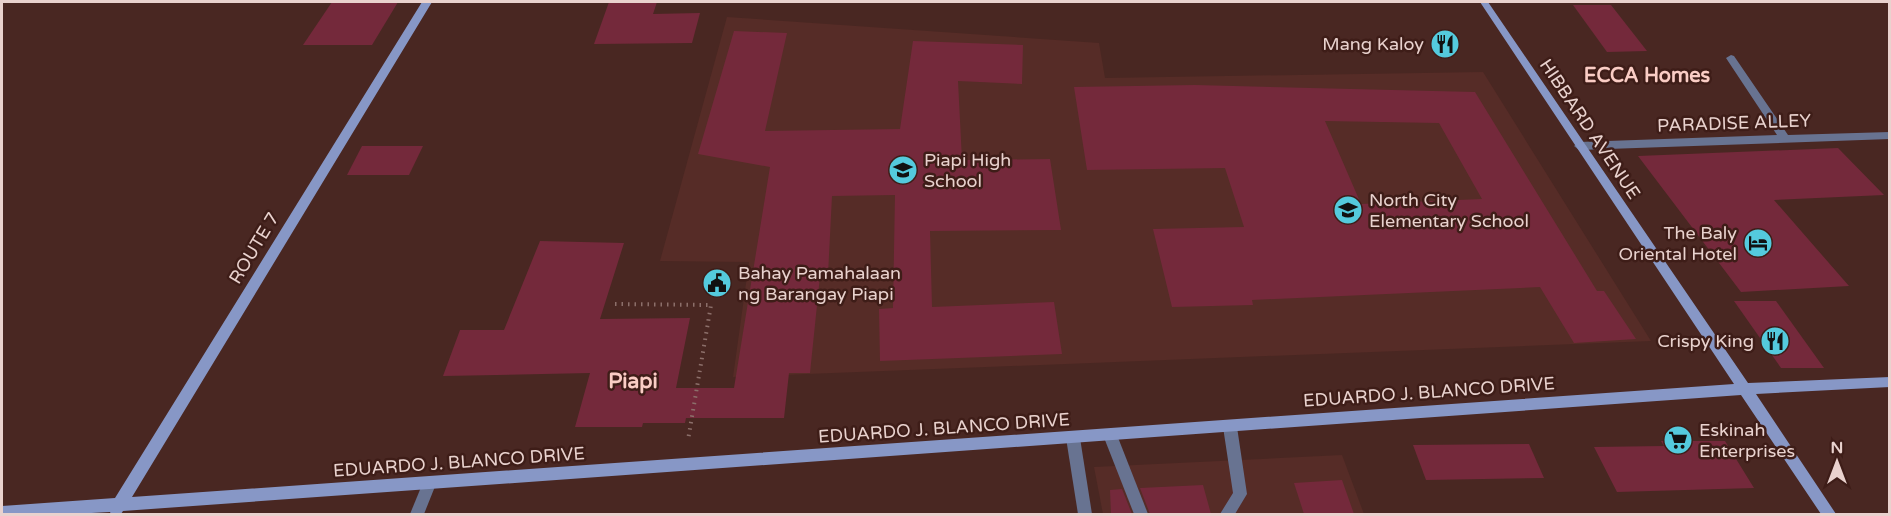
<svg xmlns="http://www.w3.org/2000/svg" width="1891" height="516" font-family="'Varela Round',sans-serif">
<style>
.built{fill:#562c27}
.building{fill:#74293b;fill-rule:evenodd}
.lines{fill:none;stroke-linecap:round;stroke-linejoin:round}
.path{stroke:#8c6f6a;stroke-width:4;stroke-dasharray:1.5 5;stroke-linecap:butt}
.lane{fill:#687391;fill-rule:evenodd}
.street{fill:#687391;fill-rule:evenodd}
.secondary{fill:#8797c6;fill-rule:evenodd}
.labels{text-anchor:middle;dominant-baseline:central;stroke-width:5;stroke-linejoin:round;paint-order:stroke}
.poi-label{font-size:18px;fill:#e9d2ce;stroke:#3e1d18;text-anchor:start}
.street-label{font-size:18px;fill:#e9d2ce;stroke:#3e1d18}
.neighbourhood-label{font-size:20px;font-weight:bold;fill:#facdc5;stroke:#3e1d18}
.quarter-label{font-size:21px;font-weight:bold;fill:#facdc5;stroke:#3e1d18}
</style>
<rect width="100%" height="100%" fill="#492722"/>
<g class="built">
<polygon points="727,17 1099,43 1105,78 1483,72 1651,341 733,377 749,262 660,261"/>
<polygon points="1342,455 1364,514 1103,514 1094,467"/>
</g>
<g class="building">
<polygon points="332,2 398,2 372,45 303,45"/>
<polygon points="609,2 657,2 653,14 700,13 692,43 594,44"/>
<polygon points="1573,5 1611,5 1647,51 1607,52"/>
<polygon points="734,31 787,33 765,131 900,129 913,41 1023,45 1022,84 958,81 962,160 1050,159 1061,230 930,231 932,307 1054,302 1062,354 880,361 879,309 893,308 895,195 832,196 828,275 820,276 810,373 789,373 784,418 686,418 685,423 643,423 642,427 575,427 590,373 443,376 460,330 504,330 540,241 624,243 600,319 690,318 676,388 734,388 770,167 698,154"/>
<path d="M1195 85 1475 92 1597 291H1604L1636 339 1574 343 1540 287 1252 300 1253 305 1172 307 1153 229 1244 227 1225 168 1087 170 1074 87ZM1325 121 1439 123 1482 199 1361 204Z"/>
<polygon points="362,146 423,146 409,175 347,175"/>
<polygon points="1838,148 1884,195 1774,200 1849,286 1741,292 1638,156"/>
<polygon points="1734,301 1776,301 1824,368 1781,368"/>
<polygon points="1661,441 1725,441 1754,488 1617,492 1594,447 1664,446"/>
<polygon points="1529,444 1544,478 1426,480 1413,445"/>
<polygon points="1342,480 1354,514 1304,514 1294,483"/>
<polygon points="1203,485 1211,514 1150,514 1140,488"/>
<polygon points="1122,489 1132,514 1111,514 1110,490"/>
</g>
<g class="lines">
<polyline class="path" points="615,304 711,305 688,440"/>
<g class="lane">
<polygon points="1230,421 1235,423 1237,427 1247,494 1235,514 1220,514 1233,493 1223,427 1225,423"/>
<polygon points="1110,429 1115,431 1117,435 1148,514 1134,514 1103,435 1105,431"/>
<polygon points="429,478 434,480 436,484 424,514 410,514 424,480"/>
</g>
<g class="street">
<polygon points="1731,55 1734,56 1788,135 1890,132 1890,139 1579,150 1574,146 1579,142 1777,135 1726,58"/>
<polygon points="1073,432 1078,434 1080,438 1092,514 1078,514 1066,438 1068,434"/>
</g>
<polygon class="secondary" points="422,2 432,2 132,497 1734,384 1480,2 1488,2 1748,383 1890,377 1890,387 1756,394 1836,514 1821,514 1741,395 123,511 121,514 111,514 110,512 73,514 2,514 2,506 115,498"/>
</g>
<defs>
<g id="restaurant-disc" transform="scale(1.5)"><circle r="9.5" fill="#54cadd" stroke="#3e1d18"/><path d="M-5-6h1v4h1v-4h1v4h1v-4h1v5L-1.5 .5V6h-2V.5L-5-1ZM5-6V6H3V1.5H1.5Q1.5-4 5-6Z" fill="#111"/></g>
<g id="school-disc" transform="scale(1.5)"><circle r="9.5" fill="#54cadd" stroke="#3e1d18"/><path d="M0-5L7-2L0 1L-7-2ZM-4 1L0 2.5L4 1V4Q0 6-4 4Z" fill="#111"/></g>
<g id="hotel-disc" transform="scale(1.5)"><circle r="9.5" fill="#54cadd" stroke="#3e1d18"/><path d="M-6-4.5h1.5V1H6V5H4.5V3h-9V5H-6ZM-4 0a1.8 1.8 0 1 1 3.6 0ZM.5 0V-2.5h3Q6-2.5 6 0Z" fill="#111"/></g>
<g id="civic-disc" transform="scale(1.5)"><circle r="9.5" fill="#54cadd" stroke="#3e1d18"/><path d="M-.6-6.5H3V-4.5H.6V-3L4-1V1h2V6H-6V1h2V-1L-.6-3ZM-1.2 2.5V6h2.4V2.5Z" fill="#111"/></g>
<g id="supermarket-disc" transform="scale(1.5)"><circle r="9.5" fill="#54cadd" stroke="#3e1d18"/><path d="M-6-5.5h2.5l.6 2H6L4.5 2H-2.5L-4.4-4H-6ZM-1.5 3.2a1.3 1.3 0 1 0 .1 0ZM3 3.2a1.3 1.3 0 1 0 .1 0Z" fill="#111"/></g>
</defs>
<g fill-rule="evenodd">
<use href="#restaurant-disc" x="1445" y="44"/>
<use href="#school-disc" x="903" y="170"/>
<use href="#school-disc" x="1348" y="210"/>
<use href="#hotel-disc" x="1758" y="243"/>
<use href="#civic-disc" x="717" y="283"/>
<use href="#restaurant-disc" x="1775" y="341"/>
<use href="#supermarket-disc" x="1678" y="440"/>
</g>
<g class="labels">
<g class="poi-label">
<text x="1424" y="44" text-anchor="end">Mang Kaloy</text>
<text x="924" y="160">Piapi High<tspan x="924" dy="21">School</tspan></text>
<text x="1369" y="200">North City<tspan x="1369" dy="21">Elementary School</tspan></text>
<text x="1737" y="233" text-anchor="end">The Baly<tspan x="1737" dy="21">Oriental Hotel</tspan></text>
<text x="738" y="273">Bahay Pamahalaan<tspan x="738" dy="21">ng Barangay Piapi</tspan></text>
<text x="1754" y="341" text-anchor="end">Crispy King</text>
<text x="1699" y="430">Eskinah<tspan x="1699" dy="21">Enterprises</tspan></text>
</g>
<g class="street-label">
<text transform="translate(1734 123) rotate(-2)">PARADISE ALLEY</text>
<text transform="translate(1590 129) rotate(56)">HIBBARD AVENUE</text>
<text transform="translate(254 248) rotate(-59)">ROUTE 7</text>
<text transform="translate(1429 392) rotate(-4)">EDUARDO J. BLANCO DRIVE</text>
<text transform="translate(944 428) rotate(-4)">EDUARDO J. BLANCO DRIVE</text>
<text transform="translate(459 462) rotate(-4)">EDUARDO J. BLANCO DRIVE</text>
</g>
<g class="neighbourhood-label">
<text x="1647" y="76">ECCA Homes</text>
</g>
<g class="quarter-label">
<text x="633" y="381">Piapi</text>
</g>
</g>
<rect width="1891" height="516" fill="none" stroke="#e9d2ce" stroke-width="6"/>
<g transform="translate(1837 462)" stroke="#3e1d18" stroke-width="4.5" paint-order="stroke">
<path d="M0-4.5L10 22L0 15L-10 22Z" fill="#e9d2ce"/>
<text y="-9" font-size="16" font-weight="bold" text-anchor="middle" fill="#e9d2ce">N</text>
</g>
</svg>
